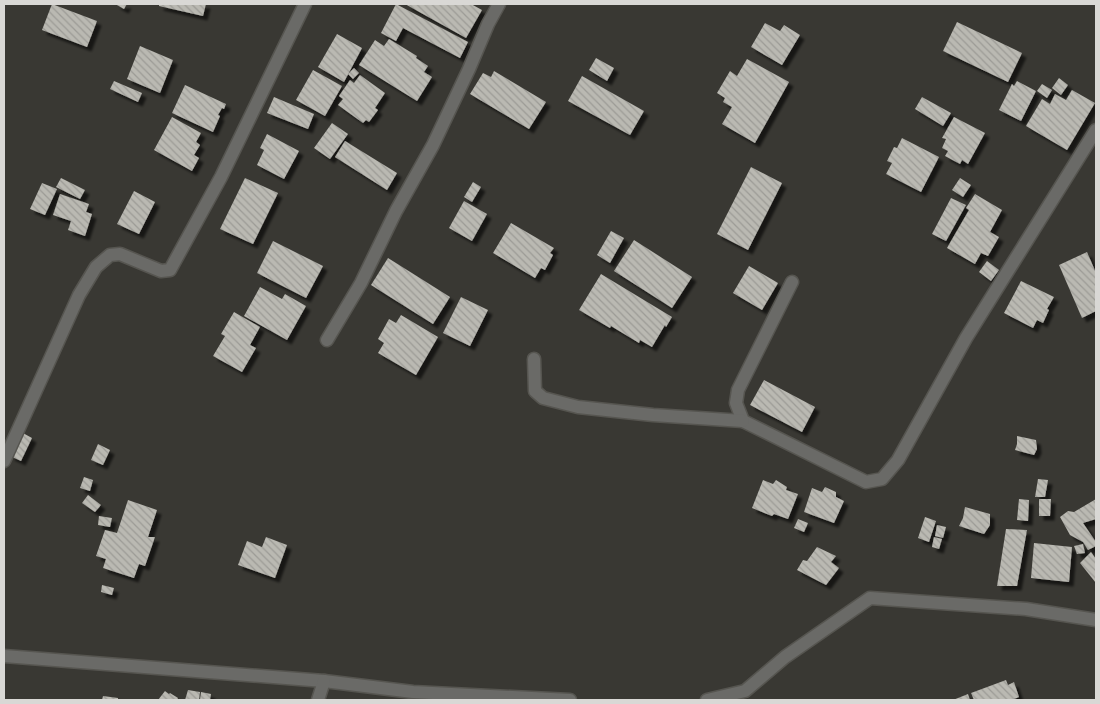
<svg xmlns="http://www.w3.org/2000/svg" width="1100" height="704" font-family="'Nunito Sans',sans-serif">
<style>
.building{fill:url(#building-back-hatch);filter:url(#shadow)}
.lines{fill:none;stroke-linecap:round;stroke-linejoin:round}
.minor-casing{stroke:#565550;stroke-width:15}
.minor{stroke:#6a6a67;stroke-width:12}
</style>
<defs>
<pattern id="building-back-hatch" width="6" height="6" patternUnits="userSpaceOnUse" patternTransform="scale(1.25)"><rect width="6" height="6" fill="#bab9b2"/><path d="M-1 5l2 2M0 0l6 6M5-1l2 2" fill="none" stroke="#9c9b96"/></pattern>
<filter id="shadow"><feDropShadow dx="4.5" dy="4.5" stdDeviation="1" flood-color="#0009"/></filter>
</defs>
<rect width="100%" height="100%" fill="#393833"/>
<g class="building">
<polygon points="52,4 97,21 87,47 42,30"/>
<polygon points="115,4 127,4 124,9"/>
<polygon points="159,4 206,4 203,16 159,6"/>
<polygon points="396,4 468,42 460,58 403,28 396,41 381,33"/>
<polygon points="405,4 471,4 482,10 466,38"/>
<polygon points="957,22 1022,53 1008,82 943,51"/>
<polygon points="765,23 780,31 784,25 800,35 782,65 751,47"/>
<polygon points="337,34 362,48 344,82 318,67"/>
<polygon points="389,39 417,56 416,58 428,66 424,72 432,77 417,101 359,65 375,40 384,46"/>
<polygon points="140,46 173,60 160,93 127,79"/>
<polygon points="596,58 614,68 607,81 589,70"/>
<polygon points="747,59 789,82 755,143 722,124 732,107 723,102 725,98 717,93 730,71 737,76"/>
<polygon points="354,68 359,73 353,79 348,74"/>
<polygon points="313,70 342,86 325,116 296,100"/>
<polygon points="494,71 546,102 529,129 470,94 483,73 491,77"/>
<polygon points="360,75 385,93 375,108 378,110 369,122 366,120 363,123 338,105 343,99 339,96 350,80 354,83"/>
<polygon points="582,76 644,111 630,135 568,101"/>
<polygon points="1059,78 1068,85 1061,95 1052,88"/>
<polygon points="114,81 142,93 138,102 110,89"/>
<polygon points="1017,81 1036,91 1021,121 999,110 1012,84 1014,86"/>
<polygon points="1042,84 1052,90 1047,98 1037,91"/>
<polygon points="185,85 226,104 224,109 222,108 218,115 220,116 213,132 172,113"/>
<polygon points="1072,90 1095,103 1067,150 1026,126 1042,99 1050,104 1055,94 1066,100"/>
<polygon points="274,97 314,114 308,129 267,113"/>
<polygon points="922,97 951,113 943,126 915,109"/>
<polygon points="172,117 201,133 196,142 200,145 194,155 199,158 192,171 154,150"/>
<polygon points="954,117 985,133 968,164 962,160 960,164 945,156 948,151 942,148 946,139 942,138"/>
<polygon points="332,123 348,134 330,159 314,148"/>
<polygon points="267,134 299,151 284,179 257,165 264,150 260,148"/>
<polygon points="902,138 939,157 921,192 886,174 892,163 887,161 894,147 897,148"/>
<polygon points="345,141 397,173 387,190 335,157"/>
<polygon points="751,167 782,183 748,250 717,234"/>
<polygon points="61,178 85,190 80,199 56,187"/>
<polygon points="245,178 278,193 253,244 220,229"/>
<polygon points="960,178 971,185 963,197 952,190"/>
<polygon points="473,182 481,187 472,202 464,197"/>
<polygon points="42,183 57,189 45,215 30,209"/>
<polygon points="134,191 155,202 139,234 117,224"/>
<polygon points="60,194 89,204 86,212 92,214 85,236 68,230 71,221 53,215"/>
<polygon points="975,194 1002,210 990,232 999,237 988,256 981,253 975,264 947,248 969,210 966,208"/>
<polygon points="951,198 966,205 946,241 932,234"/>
<polygon points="464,201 487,214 472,241 449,228"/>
<polygon points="511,223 554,248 550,253 553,255 545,270 541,268 535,278 493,253"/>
<polygon points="611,231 624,238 610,263 597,255"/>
<polygon points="634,240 692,277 672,308 614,271"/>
<polygon points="273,241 323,266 306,298 257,273"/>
<polygon points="1087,252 1096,273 1096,311 1082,318 1059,265"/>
<polygon points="388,258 450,297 433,324 371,285"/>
<polygon points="987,261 999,270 991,281 979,272"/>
<polygon points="749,266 778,283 762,310 733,293"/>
<polygon points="601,274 672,317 666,327 665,325 652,347 640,340 639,343 611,326 610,328 579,310"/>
<polygon points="1021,281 1054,297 1047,309 1049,310 1043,323 1037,320 1033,328 1004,313"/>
<polygon points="260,287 282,299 285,294 306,306 287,340 244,316"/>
<polygon points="461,297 488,310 470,346 443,333"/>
<polygon points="234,312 260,327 250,345 256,348 242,372 213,356 225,336 221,334"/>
<polygon points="401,315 438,337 416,375 378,353 384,343 378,339 389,319 396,323"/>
<polygon points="764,380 815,407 802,432 750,405"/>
<polygon points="21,432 32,438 21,461 10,456"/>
<polygon points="1017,436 1036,440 1037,449 1034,455 1015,450 1017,444"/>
<polygon points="98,444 110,450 103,465 91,460"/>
<polygon points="84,477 93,480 90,491 80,488"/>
<polygon points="1038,479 1048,480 1045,497 1035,497"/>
<polygon points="763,480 773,484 776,480 787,487 786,490 798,494 788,519 774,514 772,516 752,508"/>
<polygon points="825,487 836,492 836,497 844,501 834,523 804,512 812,488 822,492"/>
<polygon points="88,495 101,505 95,512 82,503"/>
<polygon points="1019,499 1029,500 1028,521 1017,520"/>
<polygon points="1039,499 1051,499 1050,516 1039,516"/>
<polygon points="1096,499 1096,519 1083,523 1096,542 1096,546 1088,550 1083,542 1070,535 1060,517 1068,511 1074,512"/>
<polygon points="128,500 157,510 148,537 155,537 145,566 139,564 134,578 103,568 106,559 96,556 105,530 117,533"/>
<polygon points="965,507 990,514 990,525 984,534 959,526 963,518"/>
<polygon points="99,516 112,518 110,527 98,525"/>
<polygon points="925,517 936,521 929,542 918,538"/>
<polygon points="798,519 808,523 804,532 794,528"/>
<polygon points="937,525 946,527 943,538 935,536"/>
<polygon points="1006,529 1027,530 1017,586 997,586"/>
<polygon points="266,537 287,545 275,578 238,565 247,541 262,547"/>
<polygon points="934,537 942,539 939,549 932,547"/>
<polygon points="1034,543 1072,547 1069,582 1031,578"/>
<polygon points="1083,544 1085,553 1077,554 1074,546"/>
<polygon points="817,547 836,556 831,562 839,568 826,585 797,570 803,560 807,561"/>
<polygon points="1091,552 1096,559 1096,583 1080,563"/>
<polygon points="102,585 114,588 112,595 101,592"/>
<polygon points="1006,680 1008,685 1014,682 1019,697 1011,700 974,700 971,693"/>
<polygon points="188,690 200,692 199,700 185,700"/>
<polygon points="165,691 169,694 170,693 178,698 177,700 158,700"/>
<polygon points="201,692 211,694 210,700 200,700"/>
<polygon points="968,694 970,700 953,700"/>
<polygon points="103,696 118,698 118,700 102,700"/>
</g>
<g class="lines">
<g class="minor-casing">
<g id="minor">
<polyline points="792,282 738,390 736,403 743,421 866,482 882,479 898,460 966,338 1096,130"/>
<polyline points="327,340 361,283 396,211 433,145 469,69 488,24 499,4"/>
<polyline points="534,359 535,391 543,398 578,407 653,415 743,421"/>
<polyline points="4,461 79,295 96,267 110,255 120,254 161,271 170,270 221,177 305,4"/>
<polyline points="4,656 324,681 413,692 570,700"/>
<polyline points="318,700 324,681"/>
<polyline points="707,700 745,691 785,657 870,598 1026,609 1096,620"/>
</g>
</g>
<use href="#minor" class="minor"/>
</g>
<rect width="1100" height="704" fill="none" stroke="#d9d8d5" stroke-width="10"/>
</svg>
